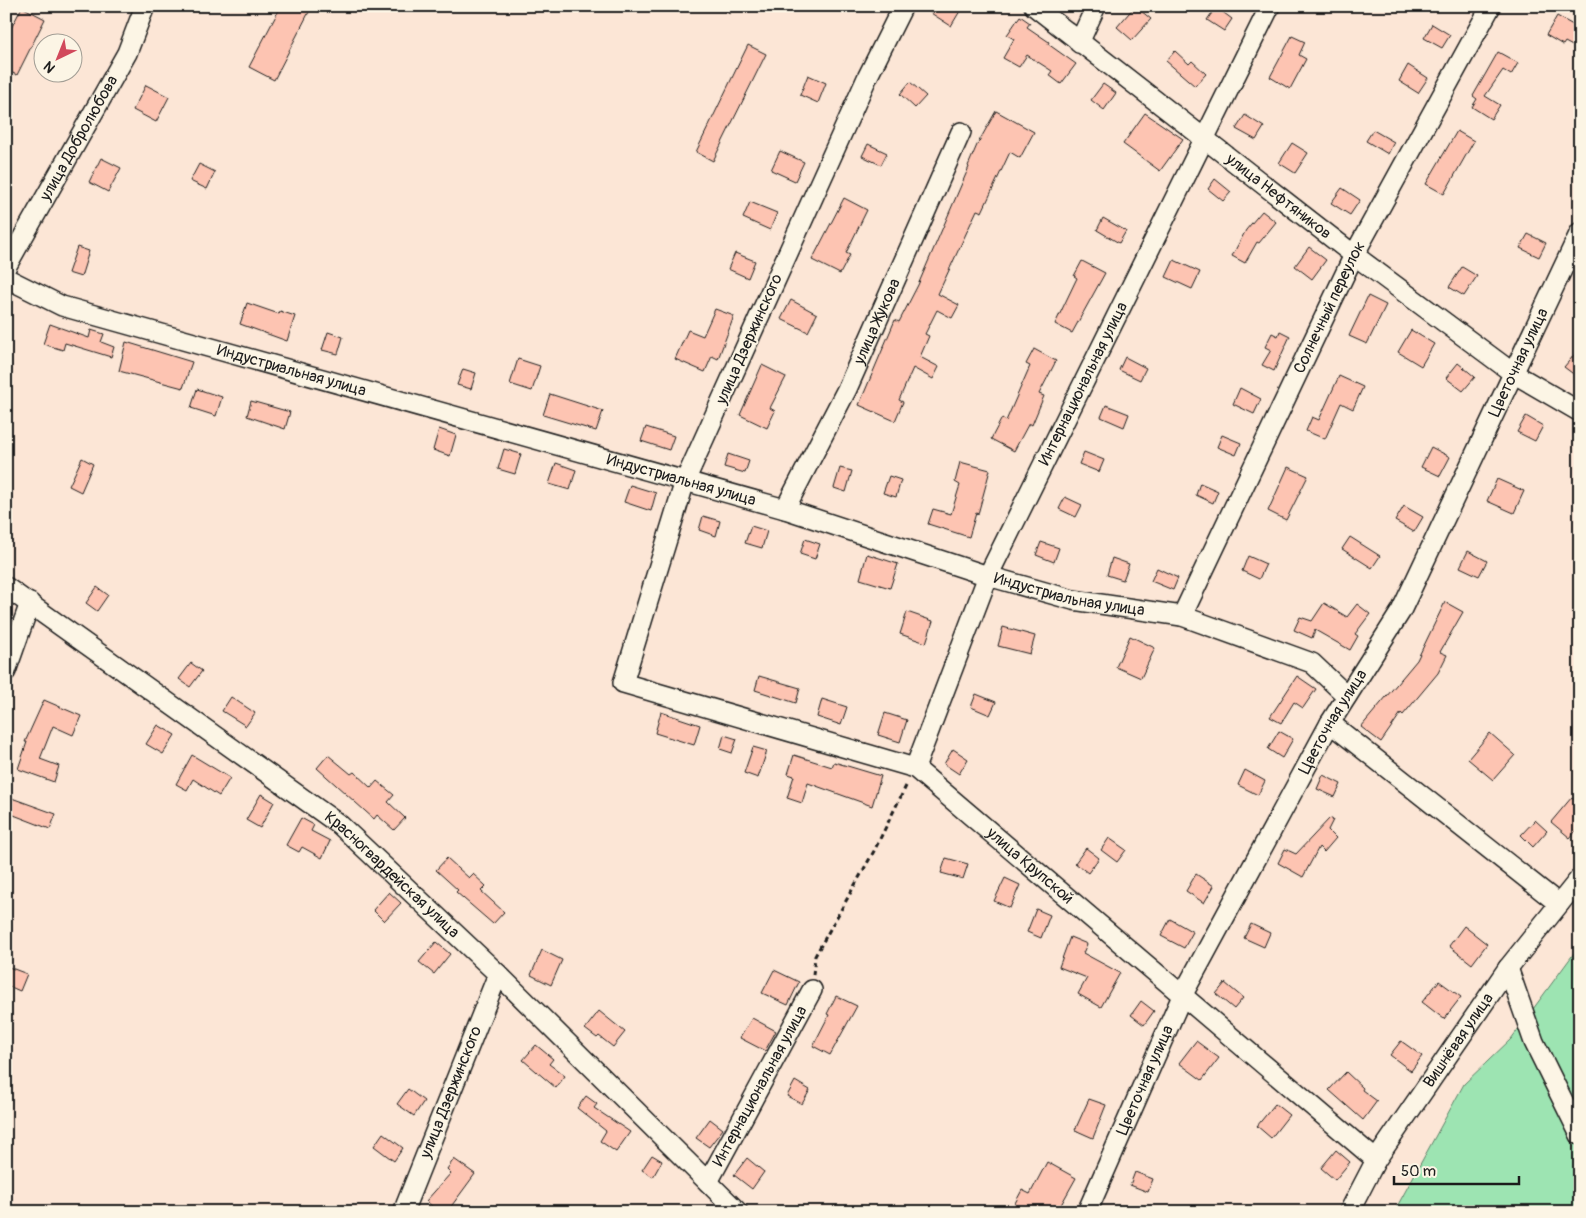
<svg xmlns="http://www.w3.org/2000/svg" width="1586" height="1218" font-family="Pangolin,sans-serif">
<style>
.green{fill:#9de4b2;stroke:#5c8067}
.building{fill:#fdc4b2;stroke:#1c1c1c}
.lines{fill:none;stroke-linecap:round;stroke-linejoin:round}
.street-casing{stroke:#1c1c1c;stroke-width:22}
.path{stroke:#1c1c1c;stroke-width:3;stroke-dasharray:5 4;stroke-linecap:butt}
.street{stroke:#fcf5e5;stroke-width:19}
.labels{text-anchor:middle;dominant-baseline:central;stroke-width:4;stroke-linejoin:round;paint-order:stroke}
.street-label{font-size:16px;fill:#1c1c1c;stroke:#fcf5e5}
</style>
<rect width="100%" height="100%" fill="#fce6d6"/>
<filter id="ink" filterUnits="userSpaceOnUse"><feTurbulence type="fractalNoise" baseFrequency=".02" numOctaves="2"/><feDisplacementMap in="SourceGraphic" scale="10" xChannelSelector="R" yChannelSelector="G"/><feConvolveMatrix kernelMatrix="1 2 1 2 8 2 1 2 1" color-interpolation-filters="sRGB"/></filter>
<g filter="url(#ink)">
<polygon class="green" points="1580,945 1580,1212 1394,1212 1464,1084 1511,1039"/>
<g class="building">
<polygon points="281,6 312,6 274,80 249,67"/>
<polygon points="920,6 963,6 951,26"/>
<polygon points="1135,6 1151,19 1132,40 1117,27"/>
<polygon points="22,7 45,19 17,75 6,70 6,38"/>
<polygon points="1216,7 1232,19 1224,31 1207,20"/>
<polygon points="1020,16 1030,23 1027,27 1049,42 1048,44 1076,64 1061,84 1049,75 1052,71 1027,55 1019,67 1003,58 1014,39 1007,35"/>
<polygon points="1557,16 1580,29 1580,50 1565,42 1563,45 1546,35"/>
<polygon points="1432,24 1450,35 1442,48 1424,38"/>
<polygon points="1292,36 1305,42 1299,55 1306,59 1290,89 1270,77"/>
<polygon points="748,45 766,54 713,161 696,152"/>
<polygon points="1175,51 1189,64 1192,61 1206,74 1195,86 1166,61"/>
<polygon points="1498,52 1518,63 1511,75 1503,70 1485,96 1500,105 1491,119 1472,107 1477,99 1473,96"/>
<polygon points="1408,65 1428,78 1418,93 1399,81"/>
<polygon points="808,75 826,83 818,103 800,95"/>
<polygon points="910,82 926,96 915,108 900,94"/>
<polygon points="1103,84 1116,93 1104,110 1091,100"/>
<polygon points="146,85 169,97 156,122 133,110"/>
<polygon points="996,111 1034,132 1020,158 1010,152 982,212 977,210 938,294 959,305 952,318 937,310 925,334 929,336 920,357 939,367 933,379 913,368 899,400 903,402 895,421 859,405 895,320 899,322 918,285 969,167 968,166 977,145"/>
<polygon points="1145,113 1183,139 1160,171 1123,144"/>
<polygon points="1245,115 1264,127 1256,140 1236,129"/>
<polygon points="1373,130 1394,142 1388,154 1366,141"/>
<polygon points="1457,131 1474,141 1444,194 1426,184"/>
<polygon points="1292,143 1308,153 1295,173 1279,163"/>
<polygon points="868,144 887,153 881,165 862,156"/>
<polygon points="780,151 804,162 795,181 771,170"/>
<polygon points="101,158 121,168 108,192 89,182"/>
<polygon points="199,164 215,172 207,189 190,181"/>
<polygon points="1215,179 1231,192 1223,201 1208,189"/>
<polygon points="1342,188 1360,200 1350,215 1331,203"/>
<polygon points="844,198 867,210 846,253 850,255 840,274 812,260"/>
<polygon points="750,202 777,213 770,230 743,218"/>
<polygon points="1262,211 1276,222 1259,243 1257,242 1245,263 1232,256 1246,230"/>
<polygon points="1103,218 1126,231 1119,243 1097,230"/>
<polygon points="1528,234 1546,243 1539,257 1520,248"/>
<polygon points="77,247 89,251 81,277 68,273"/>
<polygon points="1309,247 1326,260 1312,279 1295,266"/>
<polygon points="735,253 755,261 748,278 728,269"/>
<polygon points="1174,260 1200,272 1192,289 1166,277"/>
<polygon points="1082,261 1105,273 1072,333 1055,324 1077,278 1074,276"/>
<polygon points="1462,267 1477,276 1464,296 1449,287"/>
<polygon points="1368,296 1386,305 1367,344 1349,336"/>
<polygon points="791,300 817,314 808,332 781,319"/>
<polygon points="247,303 279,314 280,311 295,316 287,341 240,324"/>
<polygon points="715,309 734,316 718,359 712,356 705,372 675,359 688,330 703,336"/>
<polygon points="50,324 89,338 91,330 104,334 101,342 114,347 111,357 65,343 63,350 43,344"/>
<polygon points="1411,330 1434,344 1421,366 1398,352"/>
<polygon points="1280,331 1290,336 1274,371 1262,365 1271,350 1265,347 1272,333 1278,336"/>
<polygon points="328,332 343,337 338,354 322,350"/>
<polygon points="126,342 192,362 183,388 119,371"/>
<polygon points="1580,348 1580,379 1564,367"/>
<polygon points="1034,349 1056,361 1039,394 1044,396 1032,425 1029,423 1014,451 991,439 1002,418 1006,421 1030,366 1026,364"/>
<polygon points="1125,357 1146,368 1140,380 1119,370"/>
<polygon points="518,359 540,366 532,391 510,384"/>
<polygon points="1458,363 1475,377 1463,391 1446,378"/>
<polygon points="762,365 786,377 770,408 775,411 767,428 740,415"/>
<polygon points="463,369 476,373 471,389 457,385"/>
<polygon points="1339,376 1363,387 1353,409 1341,403 1325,439 1306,431 1312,417 1319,420"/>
<polygon points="1240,388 1261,399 1254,414 1233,404"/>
<polygon points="197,389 222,397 216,416 191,408"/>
<polygon points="550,394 603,411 596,431 543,415"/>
<polygon points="251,401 290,412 285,429 247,416"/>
<polygon points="1106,405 1129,414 1124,427 1101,417"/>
<polygon points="1526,416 1543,426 1535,441 1517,432"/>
<polygon points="646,427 674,436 669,450 641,441"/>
<polygon points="439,429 456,435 450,456 433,450"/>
<polygon points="1222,435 1241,443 1236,455 1217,447"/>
<polygon points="1431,447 1450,457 1440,476 1421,467"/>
<polygon points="504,449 521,454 515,474 498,469"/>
<polygon points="1084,452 1104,460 1099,472 1079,464"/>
<polygon points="728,454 749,461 745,473 724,467"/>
<polygon points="82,458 93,464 81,492 69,486"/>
<polygon points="960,462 990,470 978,514 976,513 969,537 928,524 933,509 951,514 960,485 955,482"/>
<polygon points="556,463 576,470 570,490 549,484"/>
<polygon points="1288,467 1308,476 1286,520 1268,511"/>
<polygon points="840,468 852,471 846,492 834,488"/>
<polygon points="889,476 901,480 896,497 883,493"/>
<polygon points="1497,479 1524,491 1514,513 1487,501"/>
<polygon points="1200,483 1218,491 1213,503 1196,495"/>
<polygon points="630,485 656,493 651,511 624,502"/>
<polygon points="1065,497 1082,505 1076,517 1059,509"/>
<polygon points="1404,506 1423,517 1414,532 1395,521"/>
<polygon points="703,516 720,521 716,536 699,530"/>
<polygon points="751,526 767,531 762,548 745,543"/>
<polygon points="1350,537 1380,556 1372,568 1342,549"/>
<polygon points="805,539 820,544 815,559 800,554"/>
<polygon points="1041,542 1059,548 1054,562 1036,555"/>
<polygon points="1468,551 1487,561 1479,576 1460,567"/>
<polygon points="867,554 898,564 890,588 860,579"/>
<polygon points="1248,556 1266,564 1259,579 1242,571"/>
<polygon points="1112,558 1129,564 1123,580 1107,575"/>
<polygon points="1157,568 1178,578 1173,590 1151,581"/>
<polygon points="97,587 108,595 97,611 86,603"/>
<polygon points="1445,602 1463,612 1440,652 1447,655 1438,673 1403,715 1401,713 1381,742 1361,727 1417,660"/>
<polygon points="1324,603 1347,617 1357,604 1370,614 1355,634 1358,636 1350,650 1315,630 1312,638 1294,630 1300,617 1312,621"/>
<polygon points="907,612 933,621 926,643 900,634"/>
<polygon points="1003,627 1035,636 1030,654 998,646"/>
<polygon points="1130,636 1155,648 1141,678 1116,667"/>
<polygon points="191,663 202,671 190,687 179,679"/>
<polygon points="759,676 800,688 796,703 755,690"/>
<polygon points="1297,676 1316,689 1303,708 1294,702 1281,723 1270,717"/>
<polygon points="976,694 996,702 990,715 971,707"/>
<polygon points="231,697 255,713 246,726 222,711"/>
<polygon points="822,699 847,707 841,725 817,717"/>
<polygon points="44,700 81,716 73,735 53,726 40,759 59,766 54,782 18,769 27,742 25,742"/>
<polygon points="661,712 700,725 694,745 655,733"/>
<polygon points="885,713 907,720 900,742 878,735"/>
<polygon points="158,725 175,735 163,754 146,744"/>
<polygon points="1279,731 1293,739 1282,758 1268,749"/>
<polygon points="1490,733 1515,755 1493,780 1468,759"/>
<polygon points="724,735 737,739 732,753 720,749"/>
<polygon points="753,747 767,751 758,778 744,773"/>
<polygon points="953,749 968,759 959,774 944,764"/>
<polygon points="192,755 230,778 219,796 193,779 187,790 176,784"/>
<polygon points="328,755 351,774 354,772 371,788 377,781 394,795 388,802 405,818 394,830 377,815 374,819 317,768"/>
<polygon points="794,755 832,767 834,762 881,776 872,806 808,783 802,803 787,798 794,776 788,774"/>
<polygon points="1245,770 1265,781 1258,795 1238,785"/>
<polygon points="1323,775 1341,784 1335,797 1317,789"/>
<polygon points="261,794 274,802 260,828 246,820"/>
<polygon points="6,796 56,814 50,829 6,812"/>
<polygon points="1572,797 1580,803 1580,826 1570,838 1551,822"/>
<polygon points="301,818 314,825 311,831 330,841 322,858 302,847 299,852 286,845"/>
<polygon points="1330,818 1333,820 1328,830 1336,838 1324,852 1319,847 1303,877 1278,863 1285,849 1296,854"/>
<polygon points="1535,820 1547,831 1533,847 1521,835"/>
<polygon points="1109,838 1126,850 1117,862 1101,850"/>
<polygon points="1086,848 1099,858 1088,873 1075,863"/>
<polygon points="447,858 469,878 473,874 486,886 481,891 504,912 493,924 456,892 458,890 436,870"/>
<polygon points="946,858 968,864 963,879 941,873"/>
<polygon points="1196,874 1214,886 1204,903 1186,891"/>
<polygon points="1005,878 1020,885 1010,908 994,901"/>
<polygon points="389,892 401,903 384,921 373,910"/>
<polygon points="1036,909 1050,915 1041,938 1027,932"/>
<polygon points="1170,919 1193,932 1184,948 1161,936"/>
<polygon points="1251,924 1270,933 1264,947 1244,938"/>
<polygon points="1464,926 1487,944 1472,964 1449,946"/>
<polygon points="1070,937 1087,944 1083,953 1120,973 1101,1007 1078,994 1087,978 1059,967"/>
<polygon points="436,942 450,954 434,974 419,962"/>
<polygon points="542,950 562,960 551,985 531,975"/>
<polygon points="6,966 27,974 20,991 6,985"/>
<polygon points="774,970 799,982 788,1005 762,993"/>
<polygon points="1439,981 1461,997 1444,1019 1422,1002"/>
<polygon points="1225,983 1243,998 1234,1009 1216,994"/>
<polygon points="836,996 857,1006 830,1055 813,1046 829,1015 827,1014"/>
<polygon points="1141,1001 1154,1011 1144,1025 1131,1015"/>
<polygon points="599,1011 625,1032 613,1047 599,1036 597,1038 585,1029"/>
<polygon points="752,1018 776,1031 765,1051 740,1038"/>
<polygon points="1196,1041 1219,1058 1202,1080 1179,1063"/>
<polygon points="1401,1041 1422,1056 1411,1071 1390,1055"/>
<polygon points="536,1045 553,1059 549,1064 565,1076 556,1088 523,1060"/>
<polygon points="1346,1072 1363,1088 1362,1090 1377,1101 1363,1120 1329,1090"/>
<polygon points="795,1081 810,1090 802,1104 787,1096"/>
<polygon points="408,1089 424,1101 414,1116 397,1104"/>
<polygon points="586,1096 597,1104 594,1108 630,1132 616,1152 600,1141 606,1131 577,1108"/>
<polygon points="1089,1099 1106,1105 1093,1138 1075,1130"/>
<polygon points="1275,1104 1289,1115 1271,1138 1257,1126"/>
<polygon points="710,1119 723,1129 709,1147 696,1138"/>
<polygon points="383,1133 403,1148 394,1161 374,1146"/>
<polygon points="1336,1150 1350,1162 1335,1180 1321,1168"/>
<polygon points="652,1155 662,1161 653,1177 642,1170"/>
<polygon points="747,1158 764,1172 752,1189 734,1175"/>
<polygon points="454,1159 475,1174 447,1212 439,1212 426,1201 451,1173 447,1169"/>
<polygon points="1047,1162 1076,1178 1057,1212 1028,1212 1014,1205 1022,1190 1030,1194"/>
<polygon points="1135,1172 1153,1179 1148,1192 1130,1185"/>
</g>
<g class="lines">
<g class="street-casing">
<g id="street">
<path id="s1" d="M903 6 867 78 685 481 623 683 915 768 1376 1160"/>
<path id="s2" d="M1034 6 1354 255 1513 373 1580 412"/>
<polyline points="1079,43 1096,6"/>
<path id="s3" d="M6 267 127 53 145 6"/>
<path id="s4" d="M6 278 62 306 785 509 988 576 1073 600 1182 616 1312 663 1347 696"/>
<path id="s5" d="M785 509 847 389 961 132"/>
<path id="s6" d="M6 587 340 825 498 974 738 1212"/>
<path id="s7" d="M1182 616 1354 255 1491 6"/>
<polyline points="6,671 30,603"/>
<polyline points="1330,723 1559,904"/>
<path id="s8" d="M915 768 988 576 1270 6"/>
<polyline points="1508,968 1534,1042 1580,1135"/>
<path id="s9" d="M708 1182 812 990"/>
<path id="s10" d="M403 1212 498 974"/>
<path id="s11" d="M1087 1212 1182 996 1330 723 1401 611 1580 232"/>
<path id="s12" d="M1349 1212 1376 1160 1508 968 1580 878"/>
</g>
</g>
<g class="path">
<polyline points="718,6 730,13"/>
<polyline points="813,975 815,956 874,851 907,784"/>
</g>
<use href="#street" class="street"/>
</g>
</g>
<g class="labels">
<g class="street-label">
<text stroke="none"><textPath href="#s3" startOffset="148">улица Добролюбова</textPath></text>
<text stroke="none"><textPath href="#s2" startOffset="310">улица Нефтяников</textPath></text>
<text stroke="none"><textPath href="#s7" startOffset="342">Солнечный переулок</textPath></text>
<text stroke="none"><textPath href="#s5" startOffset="209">улица Жукова</textPath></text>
<text transform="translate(749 339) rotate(-66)">улица Дзержинского</text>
<text stroke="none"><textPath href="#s11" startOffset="954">Цветочная улица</textPath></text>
<text stroke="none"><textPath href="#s4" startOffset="301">Индустриальная улица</textPath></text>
<text stroke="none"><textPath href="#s8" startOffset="420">Интернациональная улица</textPath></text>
<text stroke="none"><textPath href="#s4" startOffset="706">Индустриальная улица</textPath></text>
<text stroke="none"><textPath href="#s4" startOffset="1111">Индустриальная улица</textPath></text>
<text stroke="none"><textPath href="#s11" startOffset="549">Цветочная улица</textPath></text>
<text stroke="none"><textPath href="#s1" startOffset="1189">улица Крупской</textPath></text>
<text stroke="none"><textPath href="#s6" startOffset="482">Красногвардейская улица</textPath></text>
<text stroke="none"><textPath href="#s12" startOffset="204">Вишнёвая улица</textPath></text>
<text stroke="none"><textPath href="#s11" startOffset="144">Цветочная улица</textPath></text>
<text stroke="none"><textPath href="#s9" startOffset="109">Интернациональная улица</textPath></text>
<text stroke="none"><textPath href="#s10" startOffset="129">улица Дзержинского</textPath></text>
</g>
</g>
<rect width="1586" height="1218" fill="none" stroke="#fcf5e5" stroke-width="25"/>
<rect x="12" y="12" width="1561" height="1193" fill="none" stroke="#1c1c1c" stroke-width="2" filter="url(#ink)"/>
<g transform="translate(58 58) rotate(223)"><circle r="24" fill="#fcf5e5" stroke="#a29e95"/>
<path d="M0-4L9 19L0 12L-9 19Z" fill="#d1495b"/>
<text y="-8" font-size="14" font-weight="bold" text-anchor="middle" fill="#1c1c1c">N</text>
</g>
<path d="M1394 1176v8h125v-8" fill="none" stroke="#1c1c1c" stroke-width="2.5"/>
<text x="1401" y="1176" font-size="15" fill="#1c1c1c" stroke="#fcf5e5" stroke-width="4" paint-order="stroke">50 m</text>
</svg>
